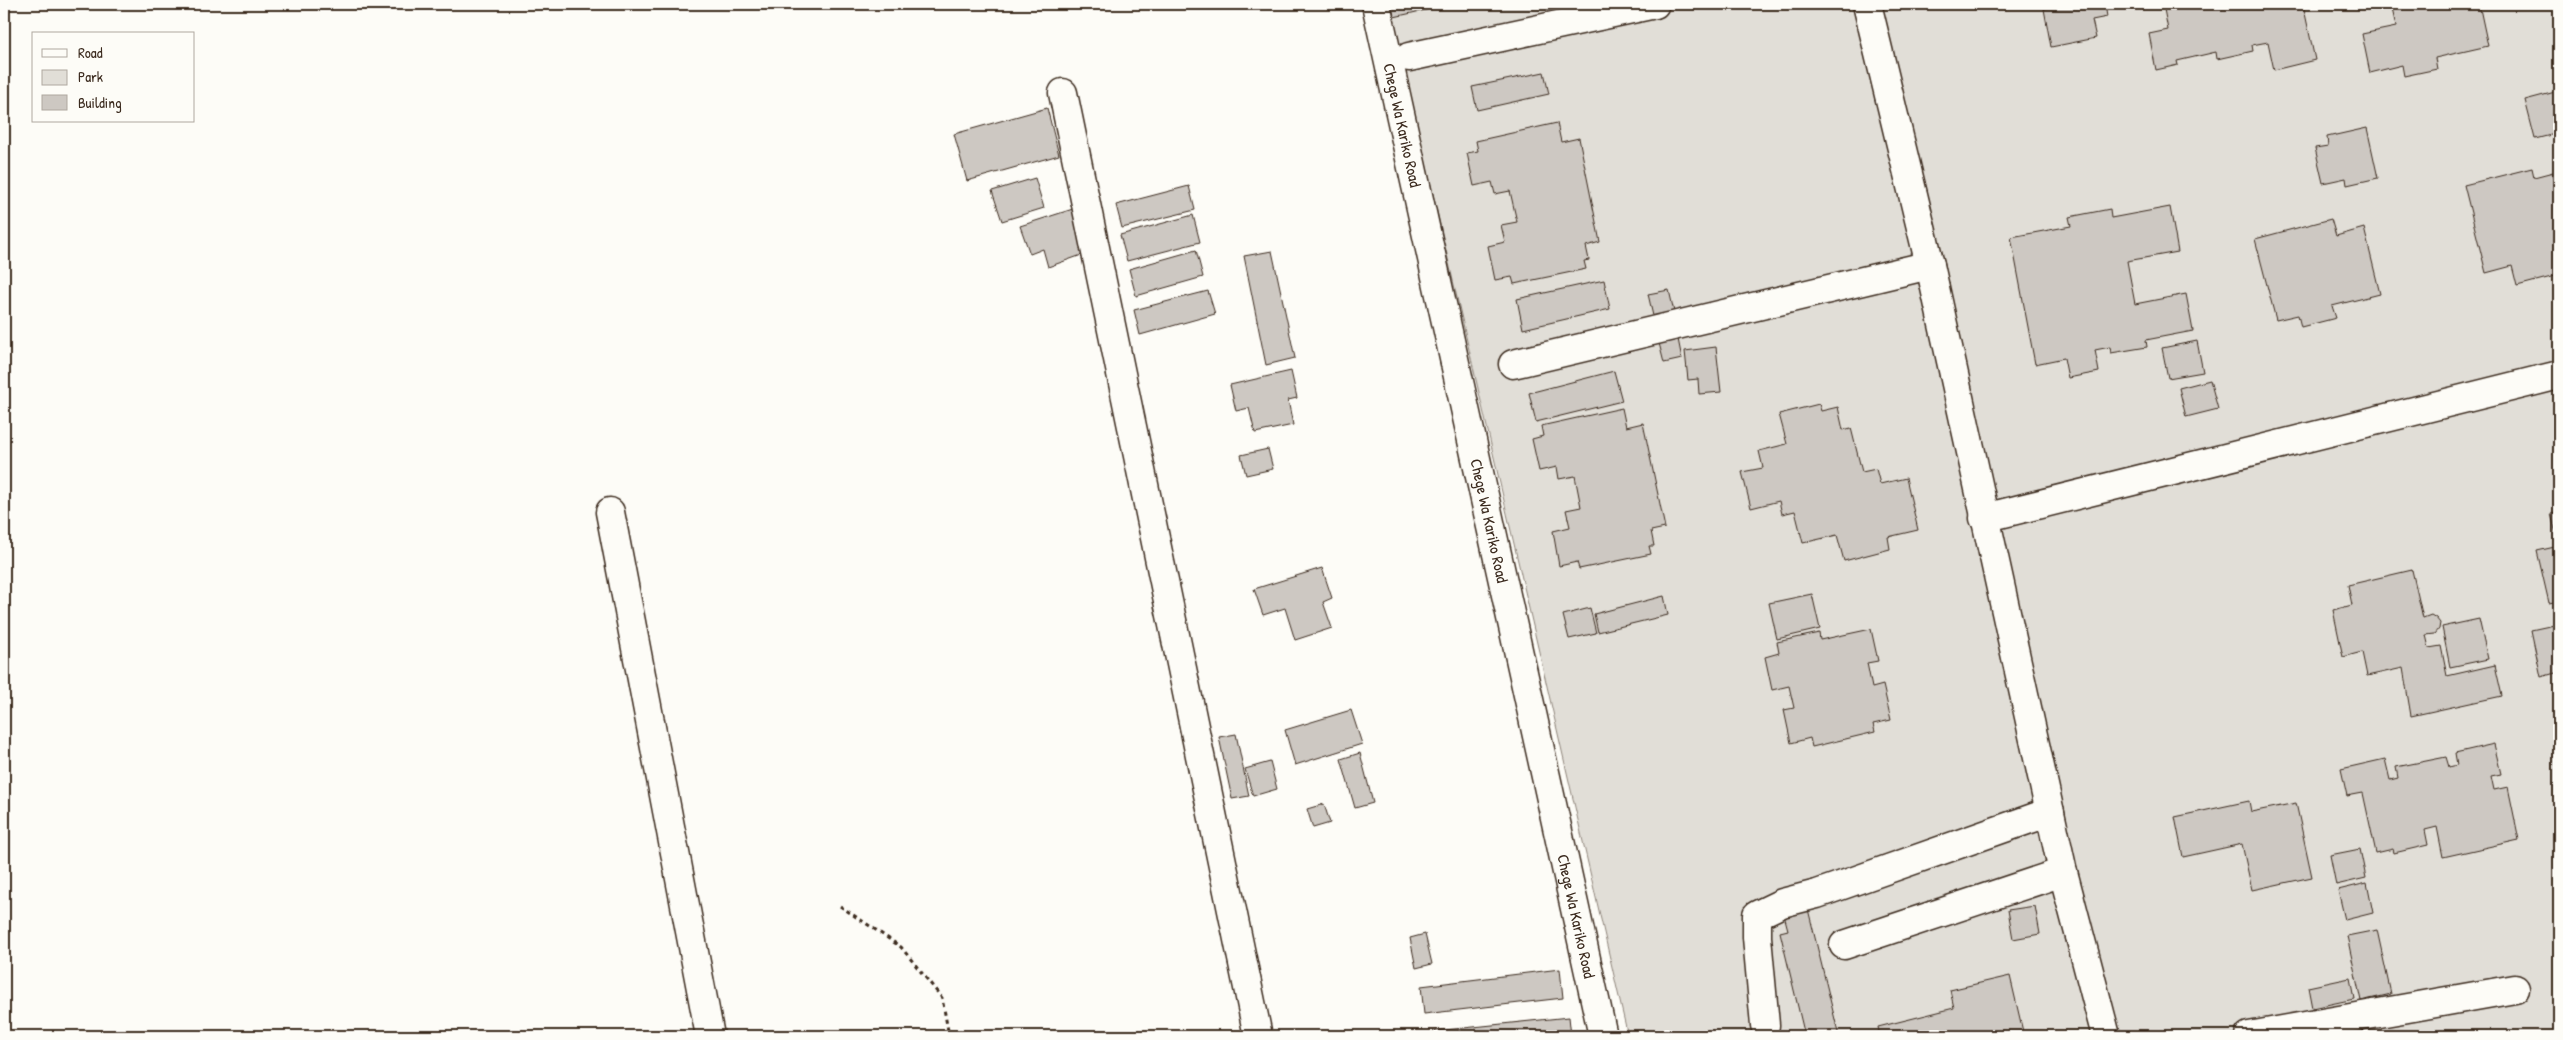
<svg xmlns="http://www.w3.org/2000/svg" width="2563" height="1040" font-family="'Patrick Hand',sans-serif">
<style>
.green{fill:#e1ded7;stroke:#8e847a}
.building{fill:#cdc8c2;stroke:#3b2a1e}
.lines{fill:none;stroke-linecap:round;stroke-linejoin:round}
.minor-casing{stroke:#3b2a1e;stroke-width:31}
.path{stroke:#3b2a1e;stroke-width:3;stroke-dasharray:4 4;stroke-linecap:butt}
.minor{stroke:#fdfcf7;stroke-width:28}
.labels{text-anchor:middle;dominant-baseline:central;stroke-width:4;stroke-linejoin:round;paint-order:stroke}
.street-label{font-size:16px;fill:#3b2a1e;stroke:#fdfcf7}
</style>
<rect width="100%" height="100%" fill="#fdfcf7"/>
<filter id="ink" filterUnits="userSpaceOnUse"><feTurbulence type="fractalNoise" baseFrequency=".02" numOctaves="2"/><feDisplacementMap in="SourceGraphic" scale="10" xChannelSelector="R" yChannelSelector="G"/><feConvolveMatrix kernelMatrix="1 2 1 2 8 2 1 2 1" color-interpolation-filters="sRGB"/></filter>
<g filter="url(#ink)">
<polygon class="green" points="1389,4 2559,4 2559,1036 1628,1036"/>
<g class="building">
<polygon points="1391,4 1439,4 1439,7 1394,17"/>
<polygon points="2061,4 2105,4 2107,17 2092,20 2096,38 2051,47 2044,9 2061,6"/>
<polygon points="2163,4 2303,4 2315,60 2274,70 2268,42 2252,45 2253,51 2217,59 2216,52 2177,61 2178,65 2156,70 2149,34 2168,30"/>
<polygon points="2391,4 2479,4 2488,46 2435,58 2437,69 2404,76 2402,65 2370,73 2362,34 2396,27"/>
<polygon points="1544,72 1549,94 1477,110 1472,87"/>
<polygon points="2559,91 2559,133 2535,139 2525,100"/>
<polygon points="1047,108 1059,155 967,181 954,134"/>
<polygon points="1557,123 1561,142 1579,138 1600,242 1586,246 1589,260 1584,261 1586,269 1514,284 1512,277 1495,280 1488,246 1505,242 1501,225 1517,222 1510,191 1495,194 1492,182 1474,186 1467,153 1478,151 1476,141"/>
<polygon points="2367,128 2378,178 2347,185 2346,178 2323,183 2315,148 2328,146 2327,137"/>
<polygon points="2532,168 2534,177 2553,172 2555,182 2559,181 2559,275 2517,286 2512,266 2486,273 2464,185"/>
<polygon points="1035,178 1044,208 1002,221 992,191"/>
<polygon points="1189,186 1195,210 1122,228 1116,205"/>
<polygon points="2170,207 2178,252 2127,261 2135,304 2186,294 2193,331 2146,340 2147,347 2111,353 2110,347 2095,350 2099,372 2068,378 2064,358 2035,364 2011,237 2071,226 2069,217 2110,209 2111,218"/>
<polygon points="1076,208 1090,252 1048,267 1043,249 1030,254 1020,226"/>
<polygon points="1193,215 1200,242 1127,261 1120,235"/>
<polygon points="2331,219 2336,236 2364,228 2380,294 2332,306 2336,318 2301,327 2298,315 2276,320 2255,239"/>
<polygon points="1196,250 1203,277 1136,296 1129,269"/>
<polygon points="1272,251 1295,358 1266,365 1244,256"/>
<polygon points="1604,280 1610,309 1523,329 1517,299"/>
<polygon points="1669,290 1674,312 1653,316 1648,294"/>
<polygon points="1208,291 1215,314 1140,335 1134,310"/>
<polygon points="1678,339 1682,359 1664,363 1659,343"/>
<polygon points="2197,341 2203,372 2168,378 2162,348"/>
<polygon points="1716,347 1721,392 1699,394 1698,379 1688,380 1685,351"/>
<polygon points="1291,371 1297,398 1288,400 1293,425 1255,433 1249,408 1236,411 1230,385"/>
<polygon points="1614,371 1622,401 1536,422 1529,393"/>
<polygon points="2210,380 2218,409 2186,417 2179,388"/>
<polygon points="1819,404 1821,411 1838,407 1843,430 1851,428 1862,472 1876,469 1880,484 1906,478 1918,530 1888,537 1890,549 1844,561 1837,535 1803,543 1795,511 1782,514 1779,501 1751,508 1742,472 1763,468 1759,451 1787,444 1779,414"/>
<polygon points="1622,408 1626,427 1643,423 1665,528 1651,531 1654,546 1649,546 1651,554 1579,569 1577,562 1559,566 1553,531 1570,527 1566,510 1581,507 1575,476 1559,479 1557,467 1539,471 1532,439 1543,436 1541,426"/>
<polygon points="1268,449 1273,469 1246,475 1241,455"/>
<polygon points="2559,512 2559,601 2549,603 2537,551 2559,546 2551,514"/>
<polygon points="1322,568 1332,598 1323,602 1332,628 1295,640 1285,608 1263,615 1254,589"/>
<polygon points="2412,570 2423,618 2431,615 2436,618 2440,623 2439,629 2435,634 2426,635 2429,648 2441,646 2447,676 2495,665 2502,696 2411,716 2403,668 2367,676 2362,652 2343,657 2333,610 2352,605 2348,585"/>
<polygon points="1812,594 1820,629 1777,639 1769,603"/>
<polygon points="1664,596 1668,615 1598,632 1594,614"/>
<polygon points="1590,608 1596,633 1569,639 1563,615"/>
<polygon points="2479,619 2488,659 2450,667 2442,627"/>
<polygon points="2559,624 2559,672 2541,677 2531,630"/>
<polygon points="1871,629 1878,661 1867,663 1872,688 1883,685 1891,720 1873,724 1875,732 1812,747 1810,738 1791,743 1784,710 1794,708 1789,686 1772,690 1765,657 1779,653 1777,642 1819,633 1820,640"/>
<polygon points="1351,710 1362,744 1295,765 1285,730"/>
<polygon points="1236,734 1249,796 1232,799 1219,737"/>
<polygon points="2494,744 2501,774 2491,776 2494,790 2508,787 2519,840 2443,857 2437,827 2425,830 2428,845 2394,853 2393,849 2376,853 2363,793 2347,796 2341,769 2385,759 2390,780 2398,778 2396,767 2446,757 2449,767 2457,765 2455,753"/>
<polygon points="1360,753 1373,803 1355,808 1341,759"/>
<polygon points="1270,762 1277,789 1253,796 1245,769"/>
<polygon points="2249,801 2251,812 2296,803 2312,877 2252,890 2242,844 2183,857 2175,817"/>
<polygon points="1324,804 1330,823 1313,828 1307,809"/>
<polygon points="2360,849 2366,878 2336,885 2330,855"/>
<polygon points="2367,883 2373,913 2345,920 2338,890"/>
<polygon points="2035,906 2040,934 2013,939 2008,910"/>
<polygon points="1808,909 1839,1036 1805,1036 1780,932 1788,930 1784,915"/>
<polygon points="2377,930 2391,994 2361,1001 2347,936"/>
<polygon points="1425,934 1432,964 1416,968 1410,938"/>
<polygon points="1560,969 1563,998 1424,1014 1421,986"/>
<polygon points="2010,976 2024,1036 1880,1036 1878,1027 1954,1008 1950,990"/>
<polygon points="2350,978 2354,999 2312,1008 2308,987"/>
<polygon points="1569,1017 1571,1036 1436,1036 1435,1031"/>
</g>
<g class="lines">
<g class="minor-casing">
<g id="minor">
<path id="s1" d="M1376 4 1603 1036"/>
<polyline points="1867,4 1930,265 2063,872 2106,1036"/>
<polyline points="1409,57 1655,4"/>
<polyline points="1063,93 1258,1036"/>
<polyline points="1513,364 1930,265"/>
<polyline points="610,512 710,1036"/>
<polyline points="1984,518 2559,375"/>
<polyline points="1844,945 2063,872"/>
<polyline points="1765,1025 1757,937 1757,915 1782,903 1817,894 2050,812"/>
<polyline points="2249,1036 2515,989"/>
</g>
</g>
<polyline class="path" points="840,906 901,947 942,998 949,1036"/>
<use href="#minor" class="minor"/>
</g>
</g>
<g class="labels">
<g class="street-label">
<text stroke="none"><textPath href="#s1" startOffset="124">Chege Wa Kariko Road</textPath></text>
<text stroke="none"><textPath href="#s1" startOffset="529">Chege Wa Kariko Road</textPath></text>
<text stroke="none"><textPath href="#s1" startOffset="934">Chege Wa Kariko Road</textPath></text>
</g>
</g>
<rect width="2563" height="1040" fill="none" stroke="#fdfcf7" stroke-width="20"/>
<rect x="10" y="10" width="2543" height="1020" fill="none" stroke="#3b2a1e" stroke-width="2" filter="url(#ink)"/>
<rect x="32" y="32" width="162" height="90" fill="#fdfcf7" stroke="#afa8a0"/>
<rect x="42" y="49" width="25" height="8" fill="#fdfcf7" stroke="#afa8a0"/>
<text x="78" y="58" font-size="15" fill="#3b2a1e">Road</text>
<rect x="42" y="70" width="25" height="15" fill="#e1ded7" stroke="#afa8a0"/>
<text x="78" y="82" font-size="15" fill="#3b2a1e">Park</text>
<rect x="42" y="95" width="25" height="15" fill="#cdc8c2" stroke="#afa8a0"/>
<text x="78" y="108" font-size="15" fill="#3b2a1e">Building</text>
</svg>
